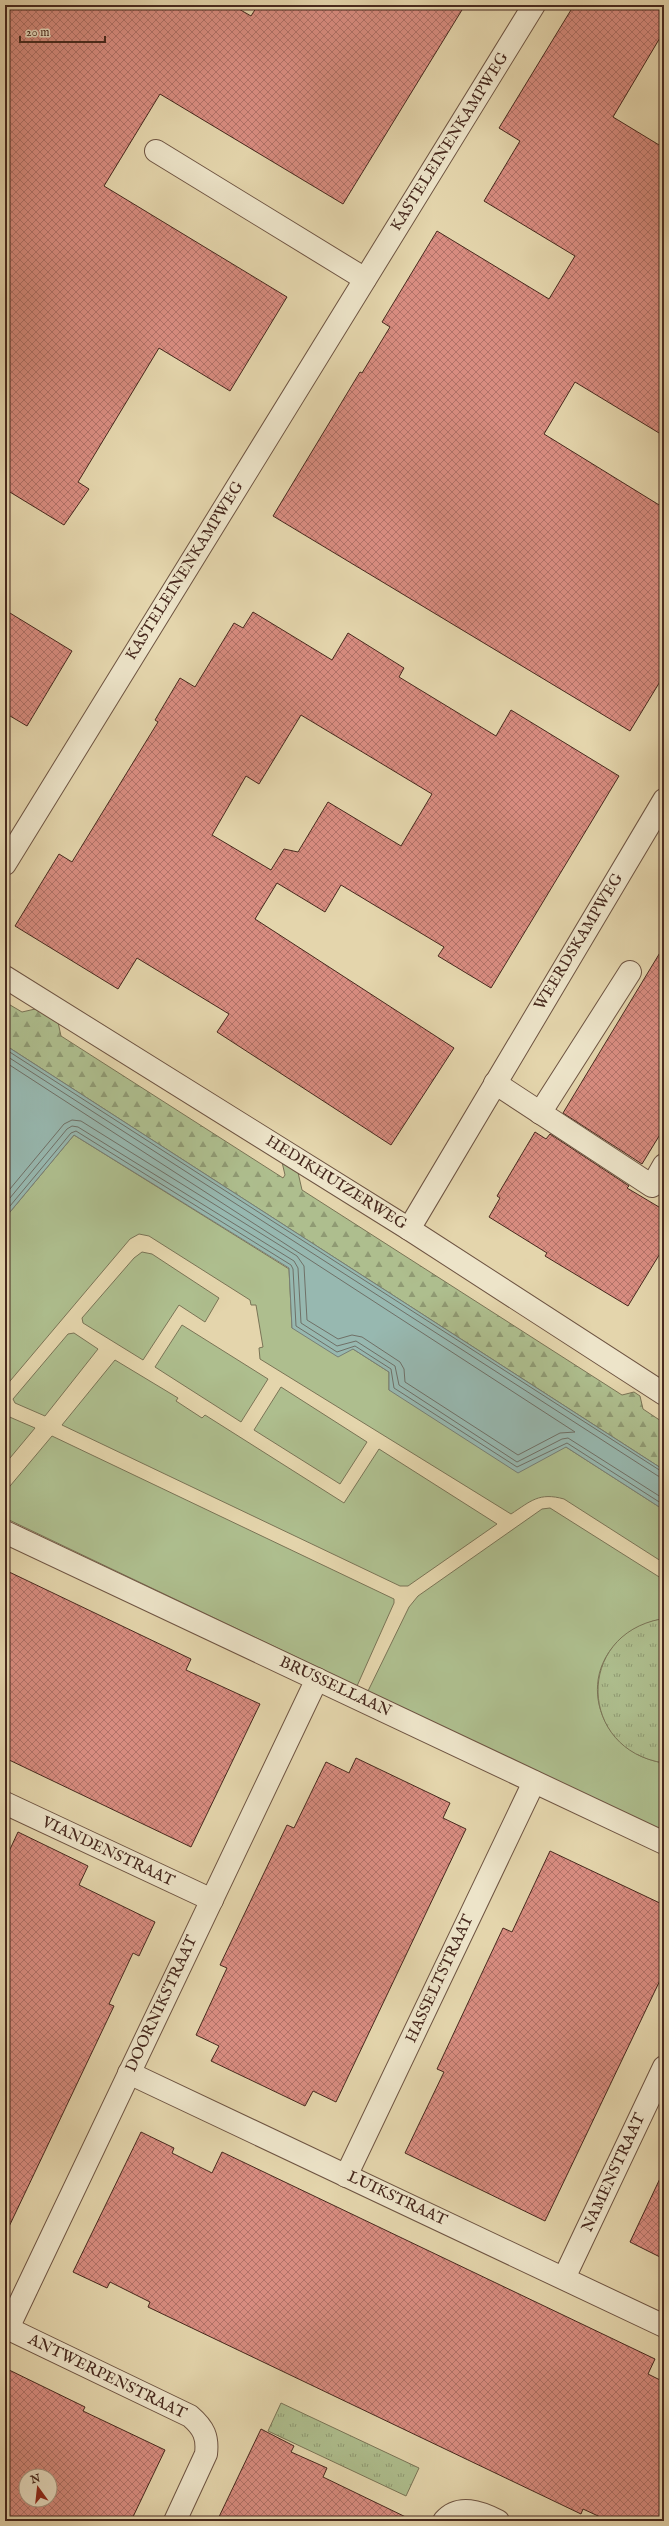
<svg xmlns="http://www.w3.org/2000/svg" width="669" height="2526" font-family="'IM FELL English',serif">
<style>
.green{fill:#aebe8e;stroke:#7a7456}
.forest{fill:url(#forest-firs);stroke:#7a7456}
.park{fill:url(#park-tufts);stroke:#7a7456}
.water{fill:#97b8b0;stroke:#777f76}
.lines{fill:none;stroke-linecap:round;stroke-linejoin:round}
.shore{stroke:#6f7067;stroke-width:1}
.building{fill:url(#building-cross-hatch);stroke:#47291e;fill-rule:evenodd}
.minor-casing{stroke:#6e5442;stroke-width:24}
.minor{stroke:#ede4c9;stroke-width:22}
.labels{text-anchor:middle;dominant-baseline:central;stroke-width:3;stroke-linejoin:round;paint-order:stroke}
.street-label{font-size:16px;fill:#47291e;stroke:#ede4c9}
</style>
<defs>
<pattern id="forest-firs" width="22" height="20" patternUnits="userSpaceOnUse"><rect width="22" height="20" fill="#aebe8e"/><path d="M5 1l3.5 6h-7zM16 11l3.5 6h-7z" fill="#8f9a73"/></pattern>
<pattern id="park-tufts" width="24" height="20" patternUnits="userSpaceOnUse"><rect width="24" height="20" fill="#aebe8e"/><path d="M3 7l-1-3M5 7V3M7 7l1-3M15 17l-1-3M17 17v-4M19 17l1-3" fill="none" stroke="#8f9a73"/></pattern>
<pattern id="building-cross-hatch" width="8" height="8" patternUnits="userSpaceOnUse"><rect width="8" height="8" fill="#d88c80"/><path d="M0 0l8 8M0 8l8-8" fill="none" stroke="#b17268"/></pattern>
</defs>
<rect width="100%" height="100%" fill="#e4d5ac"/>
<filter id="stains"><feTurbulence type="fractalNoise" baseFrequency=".005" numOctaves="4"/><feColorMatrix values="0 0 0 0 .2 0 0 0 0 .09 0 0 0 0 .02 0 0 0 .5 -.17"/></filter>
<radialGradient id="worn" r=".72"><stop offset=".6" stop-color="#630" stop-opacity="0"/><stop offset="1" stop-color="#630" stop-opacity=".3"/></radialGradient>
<g class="green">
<path d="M74 1135 289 1269 292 1328 353 1349 389 1372V1390L566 1447 664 1510V1563L564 1499C539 1492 531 1501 511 1514L260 1359 259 1348 263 1347 256 1305H251L250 1300 149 1236 139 1234 130 1239 5 1387V1218Z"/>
<polygon points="142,1252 152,1254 219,1298 205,1322 179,1305 143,1360 83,1323 82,1318 134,1258"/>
<polygon points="182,1325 268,1379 241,1422 155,1367"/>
<polygon points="74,1333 98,1349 45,1416 15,1403 13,1399 68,1334"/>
<polygon points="115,1360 178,1398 176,1401 202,1418 205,1415 344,1503 379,1449 497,1524 408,1586 400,1586 62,1425"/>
<polygon points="281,1387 367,1442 340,1484 254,1430"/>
<polygon points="5,1415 35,1428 5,1464"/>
<polygon points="52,1436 394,1599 394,1603 357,1686 5,1518 5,1492"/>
<path d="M550 1508 664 1580V1619C653 1620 645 1624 635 1629 571 1665 594 1752 664 1763V1832L368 1691 409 1607 418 1596 542 1509Z"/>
</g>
<polygon class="forest" points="5,1002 22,1012 44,1007 56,1013 61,1036 283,1178 285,1175 282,1162 297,1168 302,1190 622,1395 634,1392 640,1396 643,1409 664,1423 664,1470 5,1045"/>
<g class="park">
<path d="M661 1619H664V1763C578 1750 575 1635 661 1619Z"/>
<polygon points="281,2403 419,2468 406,2496 268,2431"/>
</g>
<polygon class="water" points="5,1045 664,1470 664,1510 566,1447 518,1473 389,1390 389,1372 353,1349 338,1357 292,1328 289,1268 74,1135 5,1218"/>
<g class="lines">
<g class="shore">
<polyline points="5,1049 664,1473"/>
<polyline points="5,1055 658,1476 664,1478"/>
<polyline points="5,1062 575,1432 560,1433 518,1455 405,1382 404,1369 400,1362 362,1337 352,1335 338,1339 307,1320 304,1266 297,1256 81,1121 72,1120 64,1124 5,1195"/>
<polyline points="5,1204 67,1129 72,1126 78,1127 294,1261 298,1268 301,1323 337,1346 356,1341 395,1366 399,1385 517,1462 562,1439 568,1438 664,1499"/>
<polyline points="5,1212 71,1133 76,1131 291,1265 293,1269 296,1326 337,1352 355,1346 391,1369 394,1388 517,1467 567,1443 664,1505"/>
</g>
</g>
<g class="building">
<polygon points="5,5 232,5 251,16 258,5 465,5 343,204 160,94 104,186 287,297 230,391 159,348 78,482 89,489 64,525 5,489"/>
<polygon points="574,5 664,5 664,31 613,117 664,148 664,436 575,382 544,434 664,508 664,675 630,731 273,516 360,372 362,373 390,327 382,322 437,231 549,299 575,256 484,201 520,141 499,128"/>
<polygon points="5,610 72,651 27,726 5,713"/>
<path d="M253 612 332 660 348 633 404 668 399 677 496 736 511 710 619 776 491 988 438 956 444 947 341 885 325 912 277 883 255 919 454 1048 391 1145 217 1032 229 1014 137 958 118 989 15 926 59 854 72 862 158 722 155 720 180 678 195 687 234 623 243 628ZM301 715 432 794 401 846 328 802 298 852 284 849 271 870 212 835 246 776 259 784Z"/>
<polygon points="664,946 664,1128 642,1164 563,1113"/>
<polygon points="535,1132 546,1139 550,1134 629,1186 627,1188 664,1210 664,1247 628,1306 545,1256 547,1253 489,1217 500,1198 497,1196"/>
<polygon points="5,1570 191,1659 186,1670 260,1704 191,1847 5,1758"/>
<polygon points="356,1758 450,1803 443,1818 466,1829 336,2102 313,2091 305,2106 211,2061 219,2046 196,2035 227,1968 220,1965 287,1825 294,1828 326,1762 349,1773"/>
<polygon points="18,1832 88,1866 79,1885 155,1922 139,1956 133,1953 109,2004 114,2006 5,2235 5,1860"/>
<polygon points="550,1851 664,1905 664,1972 545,2221 405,2153 444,2072 437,2069 503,1928 512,1932"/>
<polygon points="141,2132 174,2148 172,2153 212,2173 222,2152 655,2359 648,2374 664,2382 664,2521 609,2521 583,2509 581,2514 148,2307 150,2302 110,2282 107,2288 73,2272"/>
<polygon points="664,2170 664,2259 630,2242"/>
<path d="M5 2368 85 2407 83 2411 165 2450 131 2521H5ZM26 2476H50V2500H26Z"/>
<polygon points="261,2429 294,2446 291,2452 327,2468 323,2477 414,2521 217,2521"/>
</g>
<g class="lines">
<g class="minor-casing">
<g id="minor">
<polyline points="156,151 365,279"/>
<polyline points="5,864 534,5"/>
<polyline points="5,977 409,1229 664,1394"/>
<polyline points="495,1083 652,1186 664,1165"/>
<polyline points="540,1113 630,972"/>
<polyline points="409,1229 664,800"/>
<polyline points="5,1532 664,1843"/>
<polyline points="5,1803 212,1900"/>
<polyline points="129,2073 664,2326"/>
<polyline points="346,2176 534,1782"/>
<polyline points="564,2278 664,2067"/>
<path d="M5 2327 190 2416C204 2428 208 2437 206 2454L175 2521"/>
<polyline points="8,2328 317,1679"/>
<path d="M444 2521C459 2504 480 2512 498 2521"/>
</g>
</g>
<use href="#minor" class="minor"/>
</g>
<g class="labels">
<g class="street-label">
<text transform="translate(450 142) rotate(-58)">KASTELEINENKAMPWEG</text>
<text transform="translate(185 571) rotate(-58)">KASTELEINENKAMPWEG</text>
<text transform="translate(579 942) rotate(-59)">WEERDSKAMPWEG</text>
<text transform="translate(336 1183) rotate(32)">HEDIKHUIZERWEG</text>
<text transform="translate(335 1687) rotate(25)">BRUSSELLAAN</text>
<text transform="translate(108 1852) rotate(25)">VIANDENSTRAAT</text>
<text transform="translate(440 1979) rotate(-65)">HASSELTSTRAAT</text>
<text transform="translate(162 2004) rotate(-65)">DOORNIKSTRAAT</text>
<text transform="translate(614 2173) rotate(-65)">NAMENSTRAAT</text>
<text transform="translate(397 2199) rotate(25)">LUIKSTRAAT</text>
<text transform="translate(107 2377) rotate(26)">ANTWERPENSTRAAT</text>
</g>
</g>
<rect width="669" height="2526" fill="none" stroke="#e4d5ac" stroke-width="20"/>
<rect x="6" y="6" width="657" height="2514" fill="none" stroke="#47291e" stroke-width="2"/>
<rect x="10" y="10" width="649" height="2506" fill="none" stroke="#47291e"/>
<g transform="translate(38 2488) rotate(345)"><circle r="19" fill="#ede4c9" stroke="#ab9985"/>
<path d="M0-3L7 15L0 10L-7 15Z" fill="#8f2418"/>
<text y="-6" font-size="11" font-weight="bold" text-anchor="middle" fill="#47291e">N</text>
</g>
<path d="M20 36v6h85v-6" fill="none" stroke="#47291e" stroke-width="2"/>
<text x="26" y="36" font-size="12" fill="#47291e" stroke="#ede4c9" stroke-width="3" paint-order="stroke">20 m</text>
<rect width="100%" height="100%" filter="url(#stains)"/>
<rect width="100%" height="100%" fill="url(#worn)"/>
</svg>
